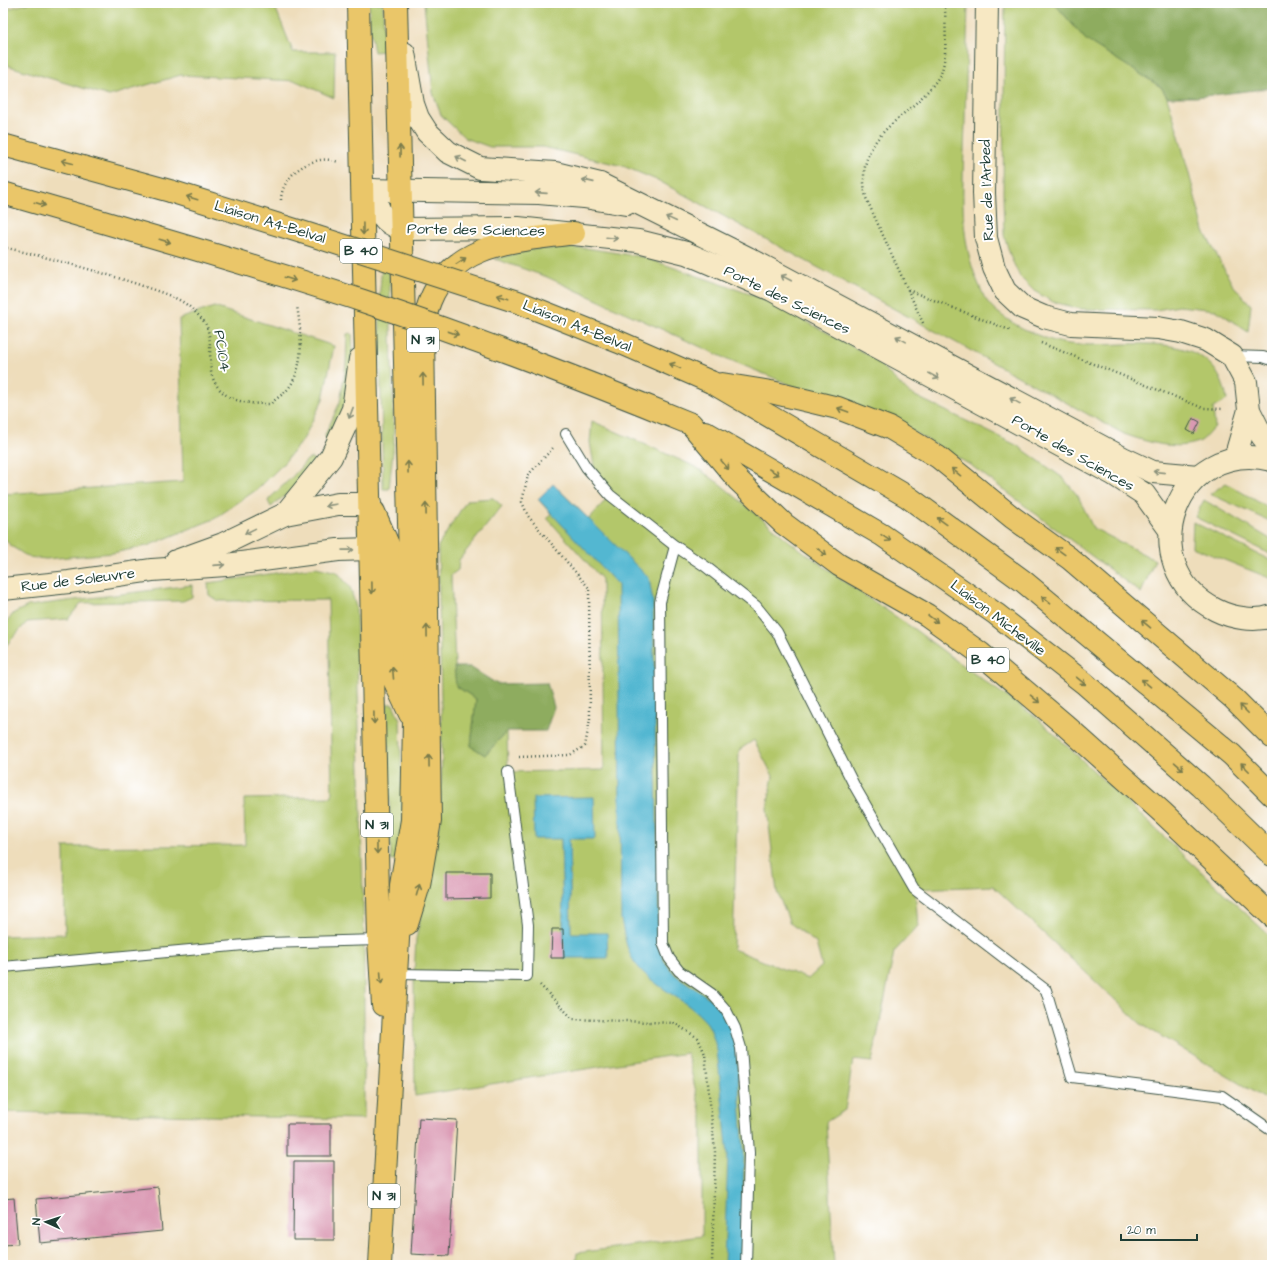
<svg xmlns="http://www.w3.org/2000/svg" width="1275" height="1268" font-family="'Architects Daughter',sans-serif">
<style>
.green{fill:#b3c76b;stroke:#698250;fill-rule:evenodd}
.forest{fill:#8eac5f;stroke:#56744a}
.water{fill:#52b7d1;stroke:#387a82}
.building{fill:#da99b3}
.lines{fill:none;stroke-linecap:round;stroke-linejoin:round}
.service-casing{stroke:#3e5548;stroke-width:12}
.secondary-casing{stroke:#3e5548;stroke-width:24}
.primary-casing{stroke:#3e5548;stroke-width:24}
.trunk-casing{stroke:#3e5548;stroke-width:24}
.path{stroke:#3e5548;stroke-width:2.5;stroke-dasharray:1 3;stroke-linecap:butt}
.service{stroke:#fff;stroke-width:10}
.secondary{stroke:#f7e8c3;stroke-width:22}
.primary{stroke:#eac669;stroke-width:22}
.trunk{stroke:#eac669;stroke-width:22}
.trunk-bridge-casing{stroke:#3e5548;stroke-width:24;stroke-linecap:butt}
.trunk-bridge{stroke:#eac669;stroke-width:22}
.oneway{stroke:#7a7b4c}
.oneway2{stroke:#8b927c}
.labels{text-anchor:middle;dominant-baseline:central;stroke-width:4;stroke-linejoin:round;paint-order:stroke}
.shield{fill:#fff;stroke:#627771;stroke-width:1}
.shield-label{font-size:14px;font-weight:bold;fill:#1f3d34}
.street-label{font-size:15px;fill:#1f3d34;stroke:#fff}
</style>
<rect width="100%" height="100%" fill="#fff"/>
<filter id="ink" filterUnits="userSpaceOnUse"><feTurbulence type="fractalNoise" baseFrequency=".025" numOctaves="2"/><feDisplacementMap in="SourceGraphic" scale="8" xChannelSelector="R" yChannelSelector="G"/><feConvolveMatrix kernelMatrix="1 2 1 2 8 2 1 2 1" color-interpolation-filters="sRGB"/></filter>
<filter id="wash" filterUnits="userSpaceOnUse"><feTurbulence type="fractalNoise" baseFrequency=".012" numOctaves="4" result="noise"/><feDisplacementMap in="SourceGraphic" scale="16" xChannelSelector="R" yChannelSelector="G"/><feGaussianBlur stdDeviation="0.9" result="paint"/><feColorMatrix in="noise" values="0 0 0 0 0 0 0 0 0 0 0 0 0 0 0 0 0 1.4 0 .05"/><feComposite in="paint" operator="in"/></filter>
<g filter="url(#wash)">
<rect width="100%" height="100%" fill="#edb"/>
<g class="green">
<polygon points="29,3 274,4 293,52 335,52 334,98 296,81 181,75 109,96 9,66 3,58 3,10"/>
<polygon points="369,3 383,3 384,51 374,52 370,30"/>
<path d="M424 3H968C967 42 966 82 965 121 964 175 956 234 979 285 982 290 983 297 987 301 1001 321 1044 341 1069 344 1123 350 1214 322 1227 400L1213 408 1215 427C1210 431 1204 440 1199 442 1175 451 1147 442 1124 434L659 181 623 166 543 147H490L465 138 441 115 433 93Z"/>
<polygon points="1005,3 1054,3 1086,40 1161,87 1167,97 1178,132 1204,231 1232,284 1251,305 1248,332 1216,310 1179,306 1156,310 1080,309 1053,302 1034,291 1020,277 1011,258 1004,235 1003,193"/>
<polygon points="586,248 643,257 767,300 872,357 909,393 1018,446 1063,478 1078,496 1093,528 1155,560 1141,593 972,466 900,424 803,390 723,357 547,277 495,259 533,249"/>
<polygon points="383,253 389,254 394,442 389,489 383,489 379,301"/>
<polygon points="214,307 334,346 323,399 304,438 283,464 259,488 214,519 147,546 113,553 46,559 28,557 11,546 3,537 3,494 183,482 179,319"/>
<polygon points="350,333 352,334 354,364 347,406 330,441 326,439 325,435 340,402 346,364 347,334"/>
<path d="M592 421 696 467 720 484 789 541 848 584 914 629 966 668 1036 717 1272 938V1103L1141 1024 993 886 915 889 918 926 894 952 872 1062 853 1060 845 1110 826 1122 834 1265H575L577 1253 702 1236V1118L687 1053 415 1096 414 975 416 939 440 821 442 752 438 546 467 500 493 498 502 506 459 560 458 570 451 575 456 686 476 699 471 746 485 755 507 731 508 772 604 770 602 579 547 518 551 514 538 499 553 484 589 519 610 495 595 472 590 442ZM754 740 773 776 767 808 777 892 790 923 816 943 822 966 808 979 733 949 739 750ZM561 839H569L571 934 564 958Z"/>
<polygon points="312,458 316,462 300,483 271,507 268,501 270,498 293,476 308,459"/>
<polygon points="1226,483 1272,510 1272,522 1210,494"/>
<polygon points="1204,500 1272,540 1272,555 1195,517"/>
<polygon points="1193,522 1272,561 1272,579 1192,547"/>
<polygon points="316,567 337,572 350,587 356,607 364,941 364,1119 3,1112 3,936 65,934 64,847 245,845 244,799 332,797 328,600 218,601 209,595 208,583"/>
<polygon points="192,585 192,597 183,601 81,603 68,619 27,622 3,649 3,625 14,613 28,606"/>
<polygon points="387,704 393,704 400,720 403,821 397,860 391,860"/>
</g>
<g class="forest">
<polygon points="1054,3 1272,3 1272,88 1196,97 1167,97 1161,87 1086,40"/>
<polygon points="454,667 470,667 497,684 547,683 554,707 546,731 507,731 485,755 471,746 476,699 456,686"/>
</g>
<g class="water">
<path d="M553 484 649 578 653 602 659 943 664 961 675 975 709 998 722 1012 731 1030 736 1049 744 1153 741 1265H724L728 1155 717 1050C714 1041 712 1029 706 1022 686 998 653 988 635 963 626 950 624 933 621 919L618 585 538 499Z"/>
<polygon points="594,797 595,839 569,839 571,933 607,933 608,958 564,958 561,839 534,839 533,798"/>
</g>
<g id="blocks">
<g class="building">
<polygon points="1193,418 1200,422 1194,434 1187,430"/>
<polygon points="446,873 490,873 490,898 446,899"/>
<polygon points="552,929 563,929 564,958 551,958"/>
<polygon points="419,1118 457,1120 449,1256 411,1254"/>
<rect x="287" y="1124" width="44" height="32"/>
<polygon points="294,1161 334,1161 334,1240 293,1240"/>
<polygon points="158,1187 162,1231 40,1243 36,1199"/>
<polygon points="14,1198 18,1244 3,1245 3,1199"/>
</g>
</g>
</g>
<g filter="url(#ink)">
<use href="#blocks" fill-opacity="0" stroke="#3e5548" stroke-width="1"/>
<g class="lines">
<g class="service-casing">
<g id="service">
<polyline points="1232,356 1263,357 1272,360"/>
<polyline points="566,434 586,467 610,495 675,546 705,566 756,606 777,632 854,785 914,889 1046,990 1072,1077 1222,1096 1272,1131"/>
<polyline points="675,546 660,602 663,943 669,958 679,971 712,994 726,1010 735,1028 741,1048 749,1153 746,1265"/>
<polyline points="3,967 266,943 379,940"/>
<polyline points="397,974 527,976 528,925 508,772"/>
</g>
</g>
<g class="secondary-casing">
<g id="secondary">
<polyline points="987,3 984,193 986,238 994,268 1005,291 1023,308 1044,317 1071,324 1158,328 1181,332 1206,340 1232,356 1246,382 1249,410 1262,436 1272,449"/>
<polyline points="404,53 413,104 418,118 427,132 448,152 480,168 555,173 600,184 748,258 1123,458 1153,472 1198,476"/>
<polyline points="363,190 539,193 584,197 626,204"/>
<path d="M373 190C379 211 380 222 402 229L518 228 638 241 686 253 772 290 1113 474 1144 494 1170 530"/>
<polyline points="1235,458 1249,410"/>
<path d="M1272 460C1177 436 1129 566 1216 610 1232 618 1255 622 1272 616"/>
<polyline points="285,514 331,457 353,409 360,359"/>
<polyline points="176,561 223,544 285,514 338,504 370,504"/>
<polyline points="3,589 69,582 152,570 226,565 338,550 371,549"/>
</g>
</g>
<g class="primary-casing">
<g id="primary">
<polyline points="358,3 379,940 383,1005"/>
<polyline points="374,512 390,549 393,678 410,714"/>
<path d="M407 924 419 885 430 821 423 331C425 321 426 311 430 301 454 241 519 241 574 233"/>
<polyline points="380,1265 401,885 412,820 414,722 396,3"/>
</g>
</g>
<g class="trunk-casing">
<g id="trunk">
<polyline points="711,382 908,497 1023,581 1232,755 1272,795"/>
<polyline points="722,384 771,392 838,408 890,428 938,457 1012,517 1069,558 1234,699 1272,737"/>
<polyline points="691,424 738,480 784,524 839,565 927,615 980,653 1065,725 1163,813 1272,916"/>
<polyline points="705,432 882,535 996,614 1084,683 1201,786 1272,855"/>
</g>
</g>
<g class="path">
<path d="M281 200C281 175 314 152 338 162"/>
<path d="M3 247C49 258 95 270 140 285 158 292 178 296 192 309 196 313 204 320 206 325 213 340 208 362 212 376 221 402 247 404 270 404 276 399 282 395 287 390 306 368 301 331 297 306"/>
<polyline points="908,290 1012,331"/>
<path d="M923 323 866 198C852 130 912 121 940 75 948 62 945 19 945 3"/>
<polyline points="1041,343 1203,408 1224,409"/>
<polyline points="519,757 570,755 585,746 590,719 589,588 528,516 522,502 528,475 553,448"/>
<polyline points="540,985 573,1019 674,1023 698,1038 705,1054 715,1152 712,1265"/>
</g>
<use href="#service" class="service"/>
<use href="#secondary" class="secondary"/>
<use href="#primary" class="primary"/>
<use href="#trunk" class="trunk"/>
<g class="trunk-bridge-casing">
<g id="trunk-bridge">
<polyline points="3,145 170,191 308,234 518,302 619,342 711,382"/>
<path d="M3 193C123 228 244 262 363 301 474 338 584 380 691 424"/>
</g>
</g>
<use href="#trunk-bridge" class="trunk-bridge"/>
</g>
<defs><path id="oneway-shaft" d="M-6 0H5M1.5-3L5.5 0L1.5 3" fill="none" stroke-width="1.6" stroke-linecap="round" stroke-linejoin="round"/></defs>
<g class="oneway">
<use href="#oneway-shaft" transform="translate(400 151) rotate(-91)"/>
<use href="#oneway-shaft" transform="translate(67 162) rotate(-165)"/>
<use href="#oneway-shaft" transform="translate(192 198) rotate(-163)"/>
<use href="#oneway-shaft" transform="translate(40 204) rotate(16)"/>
<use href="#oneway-shaft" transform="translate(363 229) rotate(89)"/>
<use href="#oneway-shaft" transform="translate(165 241) rotate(16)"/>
<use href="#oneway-shaft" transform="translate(461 261) rotate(-33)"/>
<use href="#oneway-shaft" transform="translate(290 279) rotate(17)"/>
<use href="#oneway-shaft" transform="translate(503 297) rotate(-162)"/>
<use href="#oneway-shaft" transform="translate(453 333) rotate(19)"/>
<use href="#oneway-shaft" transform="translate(675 366) rotate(-156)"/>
<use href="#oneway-shaft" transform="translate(423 379) rotate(-91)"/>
<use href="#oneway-shaft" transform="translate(843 410) rotate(-160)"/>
<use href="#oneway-shaft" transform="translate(725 465) rotate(50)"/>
<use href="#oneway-shaft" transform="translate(408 467) rotate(-91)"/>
<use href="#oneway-shaft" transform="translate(774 472) rotate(30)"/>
<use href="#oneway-shaft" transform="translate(956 472) rotate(-141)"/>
<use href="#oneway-shaft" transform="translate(426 509) rotate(-91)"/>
<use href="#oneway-shaft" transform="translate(942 521) rotate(-144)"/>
<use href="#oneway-shaft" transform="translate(886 538) rotate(34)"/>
<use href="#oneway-shaft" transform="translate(1060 551) rotate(-144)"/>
<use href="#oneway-shaft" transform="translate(822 552) rotate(37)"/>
<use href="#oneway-shaft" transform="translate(372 588) rotate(89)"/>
<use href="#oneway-shaft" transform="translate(1046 600) rotate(-140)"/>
<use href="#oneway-shaft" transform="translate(933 619) rotate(36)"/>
<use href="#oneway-shaft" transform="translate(1146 624) rotate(-140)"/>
<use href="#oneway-shaft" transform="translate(427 631) rotate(-91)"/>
<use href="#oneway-shaft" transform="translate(393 673) rotate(-95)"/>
<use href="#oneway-shaft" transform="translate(1081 681) rotate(39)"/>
<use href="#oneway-shaft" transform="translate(1146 683) rotate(-140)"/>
<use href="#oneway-shaft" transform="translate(1035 699) rotate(40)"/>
<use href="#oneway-shaft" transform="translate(1244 709) rotate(-135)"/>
<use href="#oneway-shaft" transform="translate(374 718) rotate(89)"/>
<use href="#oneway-shaft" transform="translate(429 761) rotate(-91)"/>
<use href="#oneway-shaft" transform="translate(1179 766) rotate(41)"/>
<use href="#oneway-shaft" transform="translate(1245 767) rotate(-135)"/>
<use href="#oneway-shaft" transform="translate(377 848) rotate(89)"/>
<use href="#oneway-shaft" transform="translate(418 890) rotate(-74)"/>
<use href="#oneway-shaft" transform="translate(381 978) rotate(86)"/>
</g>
<g class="oneway2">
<use href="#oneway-shaft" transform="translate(461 159) rotate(-153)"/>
<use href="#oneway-shaft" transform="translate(588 181) rotate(-167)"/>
<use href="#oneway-shaft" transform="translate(541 193) rotate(-176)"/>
<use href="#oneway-shaft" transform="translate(671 219) rotate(-155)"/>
<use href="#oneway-shaft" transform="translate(612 238) rotate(7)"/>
<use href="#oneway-shaft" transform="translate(786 278) rotate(-152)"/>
<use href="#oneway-shaft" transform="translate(901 339) rotate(-151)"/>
<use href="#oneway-shaft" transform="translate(934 376) rotate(29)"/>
<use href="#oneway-shaft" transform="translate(1015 401) rotate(-151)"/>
<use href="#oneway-shaft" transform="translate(351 413) rotate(111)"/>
<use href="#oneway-shaft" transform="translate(1159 472) rotate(-174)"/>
<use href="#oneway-shaft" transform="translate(331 505) rotate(170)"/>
<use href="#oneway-shaft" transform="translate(250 531) rotate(154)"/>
<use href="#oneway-shaft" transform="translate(348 550) rotate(-1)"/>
<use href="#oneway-shaft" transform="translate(219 565) rotate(-4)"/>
</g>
</g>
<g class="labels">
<g class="shield">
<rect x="340" y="239" width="42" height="24" rx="3"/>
<rect x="407" y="328" width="32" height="24" rx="3"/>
<rect x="967" y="648" width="42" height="24" rx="3"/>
<rect x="361" y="813" width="32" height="24" rx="3"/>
<rect x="368" y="1184" width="32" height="24" rx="3"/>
</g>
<g class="shield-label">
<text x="361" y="251">B 40</text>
<text x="423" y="340">N 31</text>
<text x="988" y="660">B 40</text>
<text x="377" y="825">N 31</text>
<text x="384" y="1196">N 31</text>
</g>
<g class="street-label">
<text transform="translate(987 190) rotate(-92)">Rue de l'Arbed</text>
<text transform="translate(270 222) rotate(17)">Liaison A4-Belval</text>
<text transform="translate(476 230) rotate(1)">Porte des Sciences</text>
<text transform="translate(787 300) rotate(26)">Porte des Sciences</text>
<text transform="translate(577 326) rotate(22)">Liaison A4-Belval</text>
<text transform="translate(222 351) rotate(81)">PC104</text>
<text transform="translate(1073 453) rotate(30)">Porte des Sciences</text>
<text transform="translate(78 580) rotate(-7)">Rue de Soleuvre</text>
<text transform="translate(998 618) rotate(37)">Liaison Micheville</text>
</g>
</g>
<rect width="1275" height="1268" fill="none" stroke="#fff" stroke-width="16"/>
<g transform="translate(46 1222) rotate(273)" stroke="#ffffff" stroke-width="3" paint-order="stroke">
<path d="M0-3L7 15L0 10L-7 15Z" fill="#1f3d34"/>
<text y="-6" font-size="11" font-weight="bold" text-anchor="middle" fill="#1f3d34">N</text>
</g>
<path d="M1121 1234v6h76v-6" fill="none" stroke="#1f3d34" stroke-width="2"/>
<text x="1127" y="1234" font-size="12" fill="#1f3d34" stroke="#ffffff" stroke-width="3" paint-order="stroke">20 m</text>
</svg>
